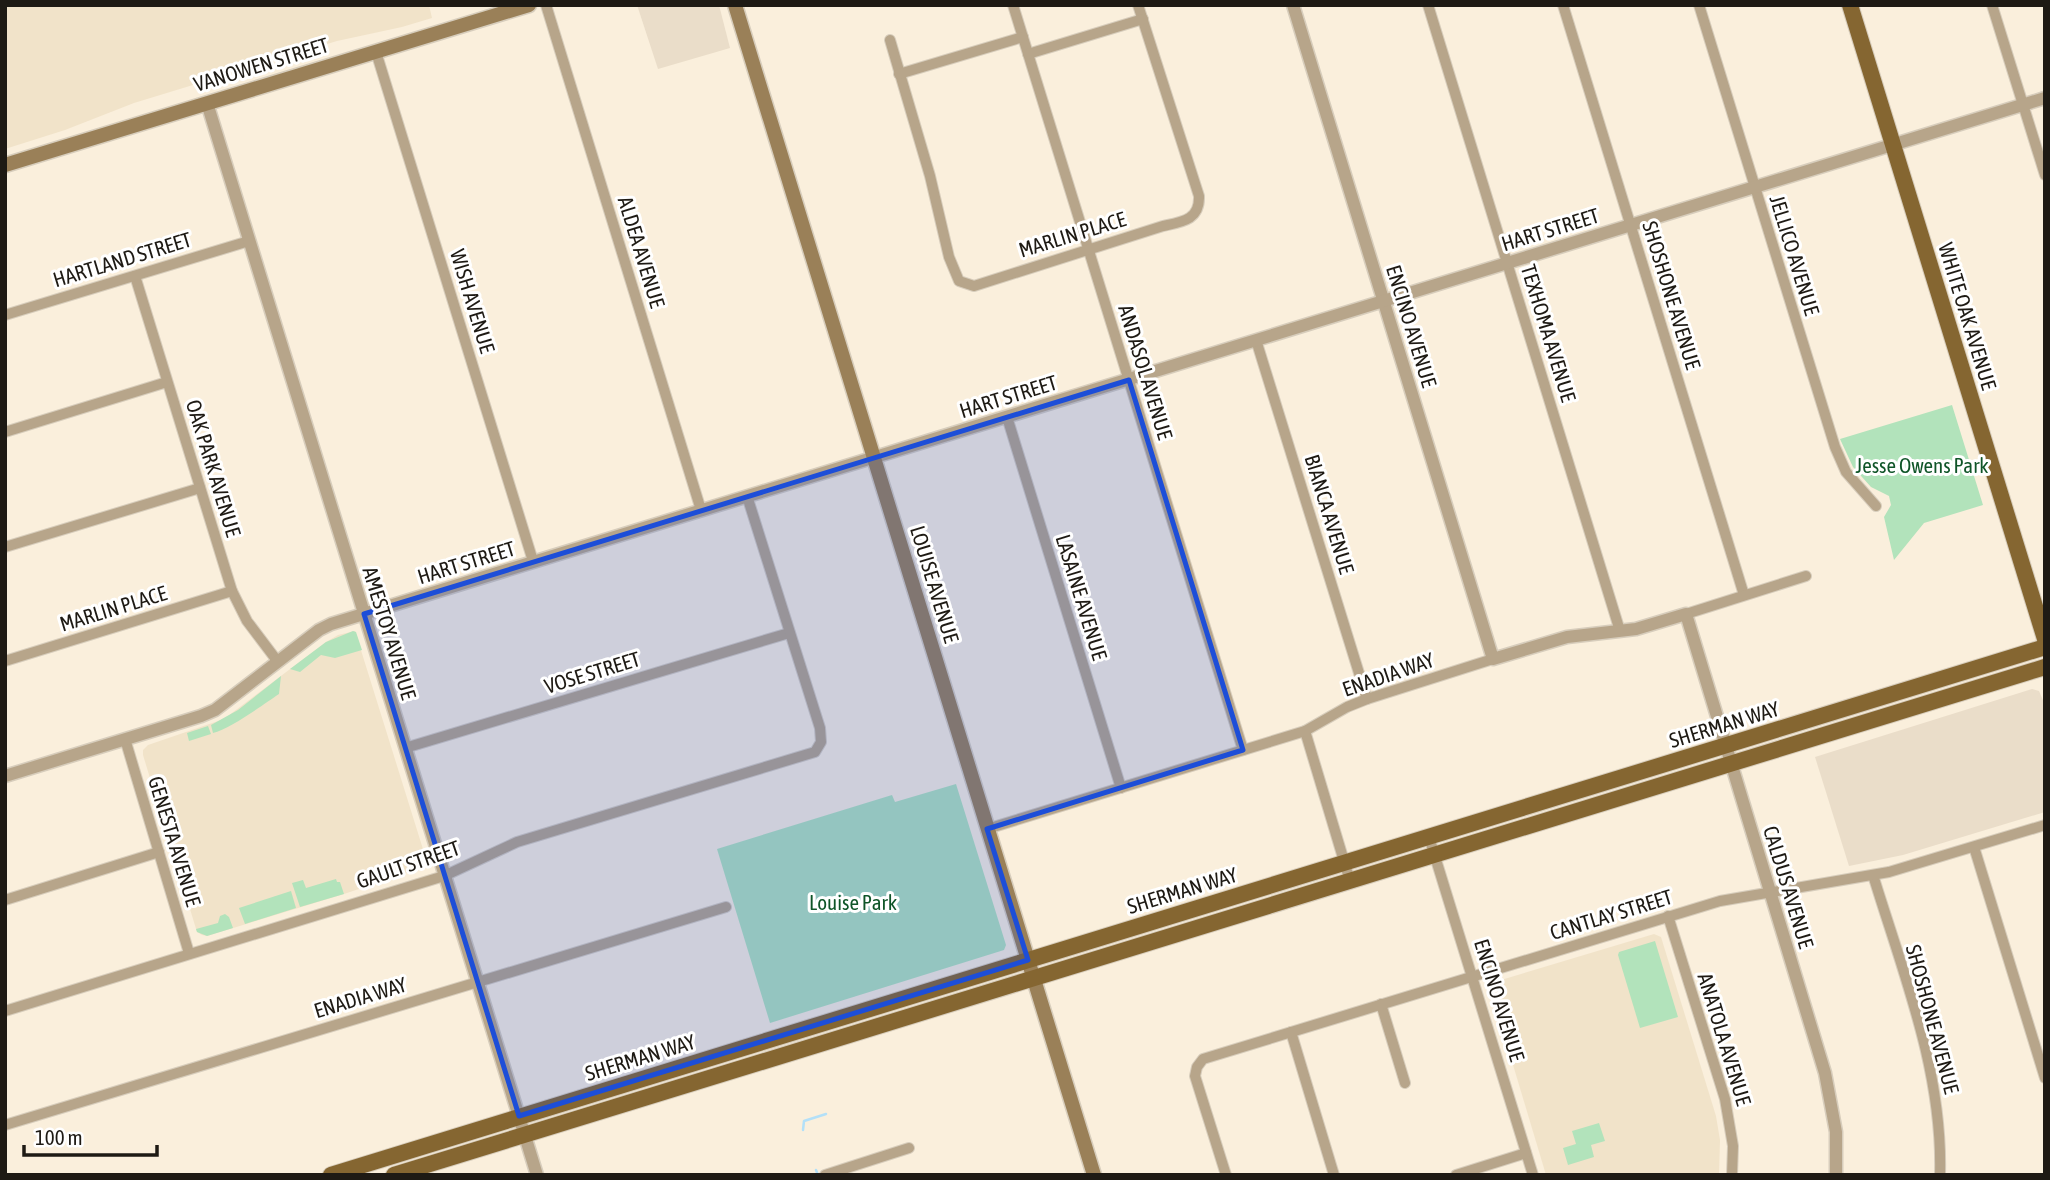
<svg xmlns="http://www.w3.org/2000/svg" width="2050" height="1180" font-family="'Asap Condensed',sans-serif">
<style>
.commercial{fill:#eaddc9}
.built{fill:#f1e3c9}
.green{fill:#b2e3bb}
.lines{fill:none;stroke-linecap:round;stroke-linejoin:round}
.stream{stroke:#b3e0f8;stroke-width:2.5}
.minor-casing{stroke:#d7cdbc;stroke-width:12}
.tertiary-casing{stroke:#d7cdbc;stroke-width:15}
.secondary-casing{stroke:#d7cdbc;stroke-width:17}
.primary-casing{stroke:#d7cdbc;stroke-width:18}
.minor{stroke:#b7a58a;stroke-width:10}
.tertiary{stroke:#b7a58a;stroke-width:12}
.secondary{stroke:#9a8058;stroke-width:14}
.primary{stroke:#856631;stroke-width:16}
.marked{fill:#1d4ed8;fill-opacity:0.2;stroke:#1d4ed8;stroke-width:5;stroke-linejoin:round}
.labels{text-anchor:middle;dominant-baseline:central;stroke-width:6;stroke-linejoin:round;paint-order:stroke}
.street-label{font-size:21px;fill:#1e1a14;stroke:#fff}
.park-label{font-size:21px;fill:#0f5528;stroke:#fff}
</style>
<rect width="100%" height="100%" fill="#faefdc"/>
<g class="commercial">
<polygon points="637,5 719,5 730,48 658,69"/>
<polygon points="2032,689 2039,691 2045,705 2045,812 1903,855 1849,866 1815,757"/>
</g>
<g class="built">
<polygon points="5,5 429,5 432,18 402,27 337,41 134,103 65,130 5,149"/>
<polygon points="355,631 427,862 424,867 344,894 207,936 202,935 197,932 143,755 143,750 148,745 224,719 326,642 338,635"/>
<polygon points="1654,934 1661,937 1716,1116 1720,1140 1719,1175 1546,1175 1490,988 1491,983"/>
</g>
<g class="green">
<polygon points="1952,405 1983,505 1924,523 1894,560 1884,517 1891,505 1889,496 1871,487 1853,467 1840,439"/>
<polygon points="353,631 356,632 362,650 335,658 321,655 300,672 290,669 326,642"/>
<path d="M281 676 279 694C264 704 230 729 213 733L211 725 238 710Z"/>
<polygon points="208,726 211,734 189,741 187,733"/>
<polygon points="956,784 1006,945 1004,950 770,1023 717,849 892,795 895,802"/>
<polygon points="336,879 337,882 340,882 344,894 300,907 292,883 303,880 306,888"/>
<polygon points="291,891 296,908 245,924 239,908"/>
<polygon points="225,914 229,917 233,928 207,936 197,932 196,929 218,923 220,916"/>
<polygon points="1655,941 1678,1017 1640,1028 1618,955 1619,952"/>
<polygon points="1599,1123 1605,1141 1591,1145 1594,1157 1568,1165 1563,1148 1576,1144 1572,1131"/>
</g>
<g class="lines">
<g class="stream">
<polyline points="803,1130 804,1121 826,1114"/>
<polyline points="816,1170 818,1175"/>
</g>
<g class="minor-casing">
<g id="minor">
<polyline points="546,5 701,510"/>
<polyline points="1013,5 1243,750"/>
<polyline points="1428,5 1620,631"/>
<polyline points="1563,5 1744,595"/>
<polyline points="1699,5 1835,447 1846,472 1876,506"/>
<polyline points="1992,5 2045,175"/>
<path d="M890 40 930 176 949 257 959 281 974 286 1163 226C1182 222 1200 220 1199 196L1138 5"/>
<polyline points="376,52 533,561"/>
<polyline points="1028,54 1143,19"/>
<polyline points="899,74 1023,37"/>
<polyline points="135,276 232,591 247,621 278,662"/>
<polyline points="5,315 249,241"/>
<polyline points="1256,340 1367,699"/>
<polyline points="1007,417 1121,788"/>
<polyline points="5,432 167,382"/>
<polyline points="5,547 200,488"/>
<polyline points="1686,614 1806,576"/>
<polyline points="5,661 232,591"/>
<polyline points="1305,731 1350,881"/>
<polyline points="125,739 189,953"/>
<polyline points="405,748 789,633"/>
<polyline points="987,829 1305,731 1347,707 1367,699 1493,659"/>
<polyline points="1429,837 1533,1175"/>
<polyline points="1974,847 2045,1078"/>
<path d="M1873 875C1903 973 1943 1071 1940 1175"/>
<polyline points="5,900 159,852"/>
<polyline points="1668,916 1725,1099 1733,1146 1732,1175"/>
<polyline points="1381,1004 1405,1083"/>
<polyline points="5,1011 444,876 517,842 815,752 821,742 820,728 747,496"/>
<polyline points="1291,1032 1334,1175"/>
<polyline points="5,1125 726,907"/>
<polyline points="825,1175 909,1148"/>
<polyline points="1226,1175 1195,1076 1197,1067 1203,1059 1720,901 1889,872 2045,825"/>
<polyline points="1456,1175 1526,1153"/>
</g>
</g>
<g class="tertiary-casing">
<g id="tertiary">
<polyline points="1293,5 1493,659 1567,637 1636,629 1686,614 1825,1073 1836,1132 1836,1175"/>
<polyline points="207,103 537,1175"/>
<polyline points="5,776 201,716 215,710 319,630 331,624 2045,98"/>
</g>
</g>
<g class="secondary-casing">
<g id="secondary">
<polyline points="735,5 1094,1175"/>
<polyline points="5,165 529,5"/>
</g>
</g>
<g class="primary-casing">
<g id="primary">
<polyline points="1850,5 2045,639"/>
<polyline points="331,1175 2045,647"/>
<polyline points="394,1175 2045,667"/>
</g>
</g>
<use href="#minor" class="minor"/>
<use href="#tertiary" class="tertiary"/>
<use href="#secondary" class="secondary"/>
<use href="#primary" class="primary"/>
</g>
<path class="marked" d="M1129 380 1243 750 987 829 1028 960 519 1116 364 614Z"/>
<g class="labels">
<g class="street-label">
<text transform="translate(261 64) rotate(-17)">VANOWEN STREET</text>
<text transform="translate(1550 229) rotate(-17)">HART STREET</text>
<text transform="translate(1072 234) rotate(-17)">MARLIN PLACE</text>
<text transform="translate(642 252) rotate(73)">ALDEA AVENUE</text>
<text transform="translate(1795 255) rotate(73)">JELLICO AVENUE</text>
<text transform="translate(122 259) rotate(-17)">HARTLAND STREET</text>
<text transform="translate(1672 295) rotate(73)">SHOSHONE AVENUE</text>
<text transform="translate(473 301) rotate(73)">WISH AVENUE</text>
<text transform="translate(1968 316) rotate(73)">WHITE OAK AVENUE</text>
<text transform="translate(1412 326) rotate(73)">ENCINO AVENUE</text>
<text transform="translate(1549 333) rotate(73)">TEXHOMA AVENUE</text>
<text transform="translate(1146 372) rotate(73)">ANDASOL AVENUE</text>
<text transform="translate(1008 396) rotate(-17)">HART STREET</text>
<text transform="translate(214 468) rotate(73)">OAK PARK AVENUE</text>
<text transform="translate(1330 514) rotate(73)">BIANCA AVENUE</text>
<text transform="translate(466 562) rotate(-17)">HART STREET</text>
<text transform="translate(935 584) rotate(73)">LOUISE AVENUE</text>
<text transform="translate(1082 597) rotate(73)">LASAINE AVENUE</text>
<text transform="translate(113 608) rotate(-17)">MARLIN PLACE</text>
<text transform="translate(390 633) rotate(73)">AMESTOY AVENUE</text>
<text transform="translate(592 672) rotate(-17)">VOSE STREET</text>
<text transform="translate(1388 674) rotate(-19)">ENADIA WAY</text>
<text transform="translate(1724 724) rotate(-17)">SHERMAN WAY</text>
<text transform="translate(175 841) rotate(73)">GENESTA AVENUE</text>
<text transform="translate(408 864) rotate(-19)">GAULT STREET</text>
<text transform="translate(1789 887) rotate(73)">CALDUS AVENUE</text>
<text transform="translate(1182 890) rotate(-17)">SHERMAN WAY</text>
<text transform="translate(1611 914) rotate(-17)">CANTLAY STREET</text>
<text transform="translate(360 997) rotate(-17)">ENADIA WAY</text>
<text transform="translate(1500 1000) rotate(73)">ENCINO AVENUE</text>
<text transform="translate(1933 1019) rotate(75)">SHOSHONE AVENUE</text>
<text transform="translate(1725 1039) rotate(73)">ANATOLA AVENUE</text>
<text transform="translate(640 1057) rotate(-17)">SHERMAN WAY</text>
</g>
<g class="park-label">
<text x="1922" y="465">Jesse Owens Park</text>
<text x="853" y="902">Louise Park</text>
</g>
</g>
<rect width="2050" height="1180" fill="none" stroke="#1e1a14" stroke-width="14"/>
<path d="M24 1145v10h133v-10" fill="none" stroke="#1e1a14" stroke-width="3.5"/>
<text x="35" y="1145" font-size="21" fill="#1e1a14" stroke="#ffffff" stroke-width="5" paint-order="stroke">100 m</text>
</svg>
